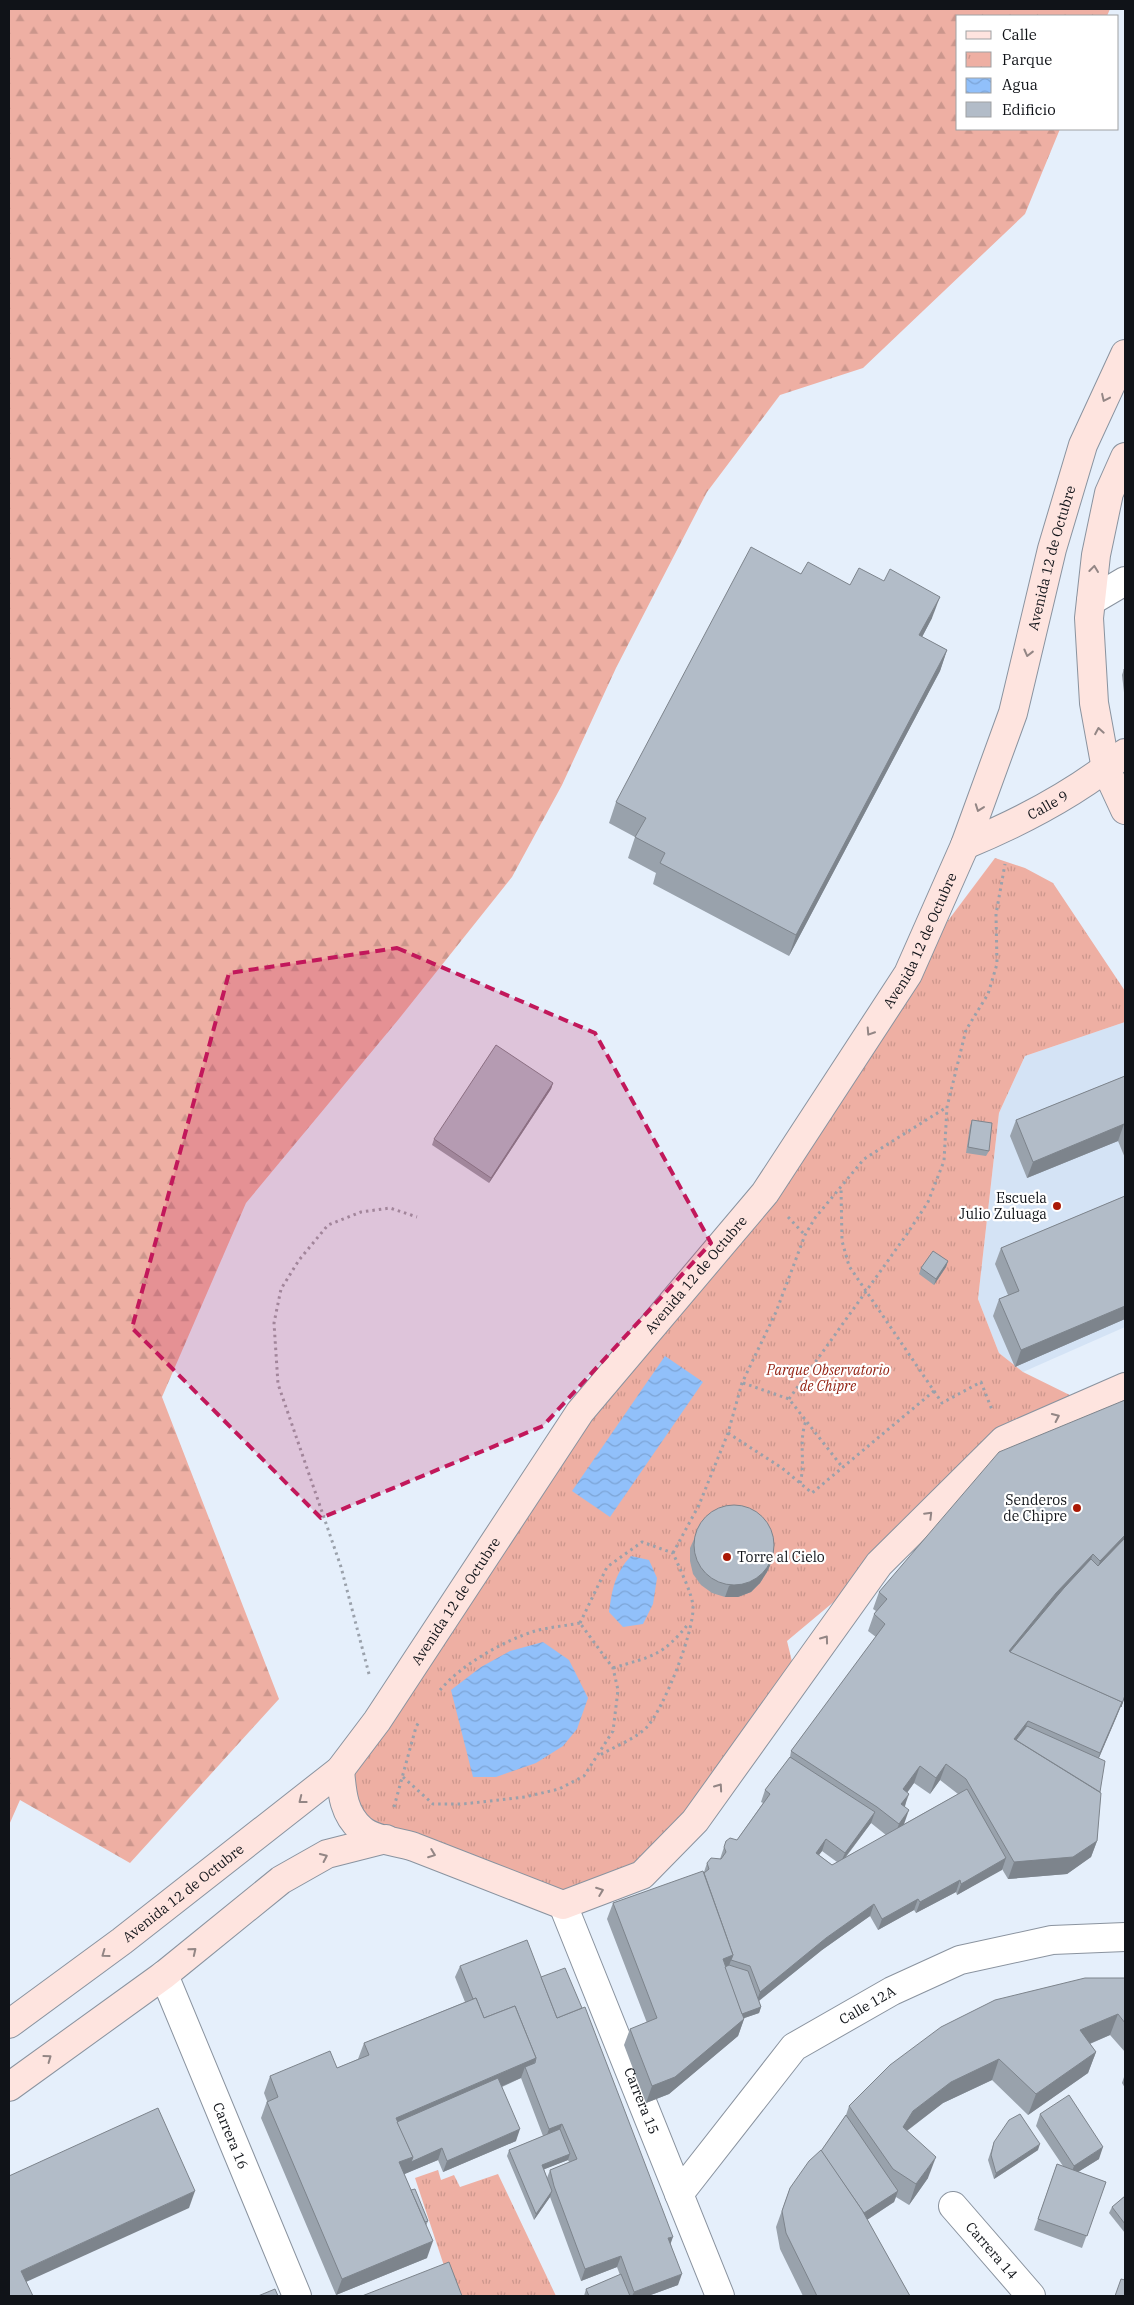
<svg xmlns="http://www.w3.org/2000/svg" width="1134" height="2305" font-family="'IBM Plex Serif',serif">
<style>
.built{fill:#d4e3f5}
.forest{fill:url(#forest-firs)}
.park{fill:url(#park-tufts)}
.water{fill:url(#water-waves)}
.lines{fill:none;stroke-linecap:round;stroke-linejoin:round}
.street-casing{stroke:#8a939f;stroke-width:30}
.secondary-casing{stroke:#8a939f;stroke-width:30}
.path{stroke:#9aa1ab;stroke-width:3;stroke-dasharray:2.5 4;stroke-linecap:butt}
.street{stroke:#fff;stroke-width:28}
.secondary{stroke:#fee4df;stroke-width:28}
.wall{fill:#99a2ac;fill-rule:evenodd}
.shaded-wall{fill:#7d848c}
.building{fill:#b2bcc8;stroke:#7d848c}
.oneway{stroke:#938685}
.marked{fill:#c2185b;fill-opacity:0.2;stroke:#c2185b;stroke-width:4;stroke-dasharray:10 6;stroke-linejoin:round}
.poi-dot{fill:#aa1906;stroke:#fff;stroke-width:2}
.labels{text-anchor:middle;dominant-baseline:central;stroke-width:4.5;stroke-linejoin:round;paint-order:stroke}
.street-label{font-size:14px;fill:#101318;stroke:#fff}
.poi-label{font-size:14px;fill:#101318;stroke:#fff;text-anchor:end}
.park-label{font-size:14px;font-style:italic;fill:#942314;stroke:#fff}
</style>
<defs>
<pattern id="forest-firs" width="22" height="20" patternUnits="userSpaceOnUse" patternTransform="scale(1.25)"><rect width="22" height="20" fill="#eeafa3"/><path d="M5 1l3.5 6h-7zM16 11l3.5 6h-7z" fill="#cb968c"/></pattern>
<pattern id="park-tufts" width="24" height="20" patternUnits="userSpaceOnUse" patternTransform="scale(1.25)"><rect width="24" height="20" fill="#eeafa3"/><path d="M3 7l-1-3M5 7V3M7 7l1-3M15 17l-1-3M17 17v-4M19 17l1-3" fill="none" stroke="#cb968c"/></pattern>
<pattern id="water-waves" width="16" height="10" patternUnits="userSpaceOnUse" patternTransform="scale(1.25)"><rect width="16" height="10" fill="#91c0fa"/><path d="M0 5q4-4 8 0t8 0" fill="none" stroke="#7ca4d6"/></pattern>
</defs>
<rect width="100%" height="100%" fill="#e5effb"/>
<polygon class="built" points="1125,1022 1125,1327 1023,1372 999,1353 978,1299 999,1113 1025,1056"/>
<polygon class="forest" points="9,9 1110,9 1107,16 958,16 958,129 1060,129 1025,214 863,368 780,395 707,492 616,668 562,785 512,877 398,1020 246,1203 162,1397 279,1699 130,1863 20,1800 9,1825"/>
<g class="park">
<polygon points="995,858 1025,868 1053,883 1125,991 1125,1022 1025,1056 999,1113 978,1299 999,1353 1023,1372 1086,1403 879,1564 787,1641 796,1678 642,1875 563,1905 352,1820 340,1770 580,1412 765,1193 908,974"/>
<polygon points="438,2170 441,2180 454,2175 460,2187 498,2174 556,2296 454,2296 415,2178"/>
</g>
<g class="water">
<polygon points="665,1356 703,1382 610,1517 572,1491"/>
<path d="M631 1556 649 1560 657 1578 653 1604 643 1624 623 1627 609 1612C612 1589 615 1573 631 1556Z"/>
<polygon points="543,1642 569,1660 588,1698 577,1729 563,1746 536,1763 496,1777 473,1777 451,1690 481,1667 510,1651"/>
</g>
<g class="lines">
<g class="street-casing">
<g id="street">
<polyline points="1091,601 1125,581"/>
<path id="s1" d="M563 1905 720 2296"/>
<path id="s2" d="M164 1975 297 2296"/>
<path id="s3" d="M679 2194 794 2047 892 1991 960 1960 1052 1940 1125 1937"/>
<path id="s4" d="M953 2206 1031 2296"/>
</g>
</g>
<g class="secondary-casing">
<g id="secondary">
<polyline points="1125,457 1109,493 1096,555 1089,618 1094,703 1106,769 1125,810"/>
<path id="s5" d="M965 845C1021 822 1078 792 1125 753"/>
<path d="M340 1770C342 1792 343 1813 361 1829 374 1841 397 1841 414 1847 464 1866 513 1886 563 1905L642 1875 695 1821 879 1564 1004 1440 1125 1387"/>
<path id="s6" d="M9 2024 122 1941 340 1770 377 1721 580 1412 765 1193 908 974 965 845 1013 713 1052 549 1083 445 1125 354"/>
<polyline points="9,2087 164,1975 281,1880 327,1854 386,1839"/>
</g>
</g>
<g class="path">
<polyline points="788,1217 805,1235"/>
<polyline points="743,1383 789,1399 843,1468"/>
<polyline points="934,1391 942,1403 981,1382 992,1410"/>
<polyline points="789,1399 907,1234 928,1202 944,1161 947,1107 966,1030 988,994 997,964 996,914 1005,864"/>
<polyline points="728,1433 782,1468 812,1493 934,1391 849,1266 842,1241 841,1187"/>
<path d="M800 1483C806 1462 798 1443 806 1421"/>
<polyline points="673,1553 699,1505 728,1433 742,1383 776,1312 805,1235 815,1218 864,1159 947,1107"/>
<path d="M580 1623 607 1567 642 1542 673 1553C678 1565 693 1595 693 1607 694 1632 664 1708 647 1727 637 1738 612 1748 598 1756"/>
<path d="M613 1668C652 1656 662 1657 689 1623"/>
<polyline points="369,1674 341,1567 278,1384 274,1323 281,1289 299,1260 328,1225 361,1212 390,1208 417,1217"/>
<path d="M440 1690C461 1665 503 1641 535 1631 549 1627 565 1626 580 1623"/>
<polyline points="403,1777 433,1804 463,1804 525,1797 559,1789 584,1776 613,1731 618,1690 613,1668 580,1623"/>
<polyline points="394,1807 416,1727 420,1720"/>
</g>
<use href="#street" class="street"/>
<use href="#secondary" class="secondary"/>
</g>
<g class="wall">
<polygon points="801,574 850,585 932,618 922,637 947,650 940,671 789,956 653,884 656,873 628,858 635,837 609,823 616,802"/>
<polygon points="1124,669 1125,669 1125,701 1122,675"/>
<polygon points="1125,1076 1125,1158 1118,1141 1027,1178 1010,1136 1016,1120"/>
<polygon points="553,1083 551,1089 489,1183 432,1145 434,1139"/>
<polygon points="972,1120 989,1151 986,1156 966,1153 970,1126"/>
<polygon points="1125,1196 1125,1319 1015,1367 993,1316 999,1299 1008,1295 995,1264 1001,1248"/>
<polygon points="948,1261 946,1267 934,1285 919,1274 921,1268"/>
<path d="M1125 1400V1697L1099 1758 1100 1792 1097 1841 1091 1857 1067 1874 1008 1879 1002 1869 957 1895 956 1892 916 1913 914 1910 878 1930 870 1916 822 1950 759 2001 761 2007 759 2013 744 2018V2019L738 2036 669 2094 646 2103 624 2045 630 2029 647 2023 607 1919 613 1903 704 1872 707 1863 720 1859 724 1847 737 1840 763 1803 761 1802 765 1790 790 1757 791 1751 876 1637 868 1631 874 1614 876 1611 873 1609 879 1592ZM940 1780 958 1794 904 1824 905 1807 907 1793 914 1783 930 1794ZM871 1823 886 1835 846 1857ZM822 1851 837 1862 832 1865 819 1855Z"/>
<polygon points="695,1537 772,1561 767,1572 760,1583 751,1592 738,1597 725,1597 712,1593 701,1585 693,1574 690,1561 690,1548"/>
<path d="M460 1966 541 1977 671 2244 678 2285 648 2296H584L586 2289 620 2275 617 2267 581 2281 550 2197 534 2220 507 2156 509 2150 543 2136 521 2078 502 2087 516 2141 443 2172 438 2160 404 2174 411 2190 428 2221 426 2226 427 2258 336 2295 261 2118 267 2101 264 2093 270 2076 337 2068 358 2059 364 2043 465 2002 455 1977ZM568 2160 569 2162 550 2170 547 2178 544 2169Z"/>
<polygon points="1125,1978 1125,2052 1110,2035 1090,2044 1096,2052 1088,2073 1028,2115 992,2080 943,2103 907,2131 928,2178 909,2205 896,2197 894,2202 867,2220 910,2296 803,2296 780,2249 776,2227 790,2188 821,2151 846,2115 849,2106"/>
<polygon points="1125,2074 1125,2088 1122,2083"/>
<polygon points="1040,2114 1099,2159 1078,2172 1106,2182 1082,2248 1034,2230 1057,2164 1063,2166 1036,2126"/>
<polygon points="994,2142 1038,2150 994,2179 988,2160"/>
<polygon points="1125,2196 1125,2233 1109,2213 1112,2207"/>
</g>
<g class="shaded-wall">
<polygon points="940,597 932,618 912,656 919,635"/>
<polygon points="947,650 940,671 789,956 796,935"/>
<polygon points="553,1083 551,1089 489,1183 491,1178"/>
<polygon points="1124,1124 1118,1141 1027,1178 1033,1162"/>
<polygon points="948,1261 946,1267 934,1285 936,1279"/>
<polygon points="1125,1306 1125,1319 1015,1367 1021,1350"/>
<polygon points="1125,1535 1125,1547 1094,1578 1100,1561"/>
<polygon points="1093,1554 1087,1570 1011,1658 1009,1651 1056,1593"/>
<polygon points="772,1561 767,1572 760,1583 751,1592 738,1597 725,1597 729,1586"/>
<polygon points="1125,1695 1116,1718 1094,1769 1100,1753"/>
<polygon points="1028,1721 1022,1738 1016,1746 1014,1739"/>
<polygon points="946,1764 940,1780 930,1794 936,1778"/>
<polygon points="920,1766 914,1783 897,1806 903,1789"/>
<polygon points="909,1794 903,1811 901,1804"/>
<polygon points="909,1810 903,1827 893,1840 899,1824"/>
<polygon points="875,1812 871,1823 840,1864 845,1853"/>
<polygon points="826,1839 822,1851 812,1864 816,1853"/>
<polygon points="1097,1841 1091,1857 1067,1874 1008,1879 1014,1862"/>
<polygon points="1006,1858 1002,1870 957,1895 961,1884"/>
<polygon points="960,1880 956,1892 916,1913 920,1902"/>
<polygon points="918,1899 914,1910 878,1930 882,1919"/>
<polygon points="874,1904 870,1916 822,1950 756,2003 760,1992 826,1938"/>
<polygon points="733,1955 727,1971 723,1959"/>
<polygon points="761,2007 759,2013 733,2022 736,2016"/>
<polygon points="1118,2014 1110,2035 1072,2051 1080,2030"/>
<polygon points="744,2019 738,2036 669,2094 646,2103 652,2086"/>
<polygon points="1096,2052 1088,2073 1028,2115 1036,2094"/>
<polygon points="536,2058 530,2074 525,2067 521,2078 398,2131 396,2118"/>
<polygon points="999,2059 992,2080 943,2103 905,2132 903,2127 913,2111 951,2082"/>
<polygon points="562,2124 558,2135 545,2140 549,2129"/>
<polygon points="520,2129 516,2141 443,2172 447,2161"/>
<polygon points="1040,2144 1038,2150 994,2179 996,2173"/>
<polygon points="1103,2147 1099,2159 1070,2177 1074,2166"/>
<polygon points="442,2148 438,2160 393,2179 399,2162 413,2157"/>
<polygon points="570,2154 568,2160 540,2171 542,2165"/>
<polygon points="936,2157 928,2178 909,2205 916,2184"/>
<polygon points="195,2191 189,2208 15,2287 21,2271"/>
<polygon points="552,2191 550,2197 534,2220 536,2214"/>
<polygon points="898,2191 894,2202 856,2227 860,2215"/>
<polygon points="673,2237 669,2248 668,2238"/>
<polygon points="433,2241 427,2258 336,2295 342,2279"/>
<polygon points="621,2256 617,2267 581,2281 585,2269"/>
<polygon points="682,2274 678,2285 648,2296 632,2296 634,2292"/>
</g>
<g class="building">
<polygon points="751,547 801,574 808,562 850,585 859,568 884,581 890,569 940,597 919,635 947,650 796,935 660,863 665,853 635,837 646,818 616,802"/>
<polygon points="1124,669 1125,669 1125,681"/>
<polygon points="496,1045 553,1083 491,1178 434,1139"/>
<polygon points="1125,1076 1125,1127 1124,1124 1033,1162 1016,1120"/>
<polygon points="972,1120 992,1123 989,1151 968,1147"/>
<polygon points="1125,1196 1125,1306 1021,1350 999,1299 1019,1291 1001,1248"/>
<polygon points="933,1251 948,1261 936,1279 921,1268"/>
<polygon points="1125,1400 1125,1535 1100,1561 1093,1554 1056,1593 1009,1651 1122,1702 1100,1753 1028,1721 1014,1739 1101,1793 1097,1841 1073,1857 1014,1862 966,1779 946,1764 936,1778 920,1766 903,1789 909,1794 901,1804 909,1810 899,1824 877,1807 791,1751 885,1624 874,1614 887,1599 879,1592 999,1452"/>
<circle cx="734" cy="1545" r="40"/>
<polygon points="1125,1538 1125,1695 1121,1707 1122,1702 1010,1652 1064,1588 1091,1559 1098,1566"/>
<polygon points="1027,1726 1105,1761 1100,1792 1016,1740"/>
<polygon points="790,1757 875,1812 845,1853 826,1839 816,1853 832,1865 967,1789 1006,1858 961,1884 960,1880 920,1902 918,1899 882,1919 874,1904 826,1938 760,1992 750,1966 731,1960 733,1955 704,1873 709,1869 707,1863 711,1858 721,1859 726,1852 724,1847 726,1841 730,1838 737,1840 770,1794 765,1790"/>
<polygon points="703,1871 733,1955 723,1959 744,2019 675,2077 652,2086 630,2029 657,2018 613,1903"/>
<polygon points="527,1940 557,2018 585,2007 673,2237 668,2238 682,2274 634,2292 621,2256 585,2269 554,2186 550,2170 577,2159 562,2124 549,2129 525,2067 535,2063 536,2058 515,2006 484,2018 476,1998 473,1999 460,1966"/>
<polygon points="729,1965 748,1971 761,2007 742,2014 725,1967"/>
<polygon points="565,1968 582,2008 557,2018 541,1977"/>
<polygon points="1085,1978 1125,1978 1125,2023 1118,2014 1080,2030 1096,2052 1036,2094 999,2059 951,2082 913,2111 903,2127 936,2157 916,2184 893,2169 849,2106 890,2065 941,2027 995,2000"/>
<polygon points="476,1998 484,2018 515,2006 536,2058 396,2118 413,2157 399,2162 433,2241 342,2279 267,2102 278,2097 270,2076 330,2051 337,2068 369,2055 364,2043"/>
<polygon points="498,2078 520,2129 447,2161 442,2148 411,2162 413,2157 397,2122"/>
<polygon points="1069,2095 1103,2147 1074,2166 1040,2114"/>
<polygon points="158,2108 195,2191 21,2271 33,2296 9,2296 9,2176"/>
<polygon points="1020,2114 1040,2144 996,2173 991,2155 994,2142 1009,2120"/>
<polygon points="846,2115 898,2191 864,2213 821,2151"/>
<polygon points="560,2129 570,2154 542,2165 552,2191 536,2214 509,2150"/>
<polygon points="821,2150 862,2210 910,2296 817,2296 786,2233 782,2211 790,2188 809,2161"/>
<polygon points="1057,2164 1106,2182 1087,2236 1038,2219"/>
<polygon points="415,2189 428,2221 425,2222 411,2190"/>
<polygon points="1125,2196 1125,2224 1112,2207"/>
<polygon points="449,2262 462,2296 362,2296"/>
<polygon points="621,2274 630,2296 589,2296 586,2289"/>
<polygon points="1121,2279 1125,2280 1125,2296 1115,2296"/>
<polygon points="275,2289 278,2296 258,2296"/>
</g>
<defs><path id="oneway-chevron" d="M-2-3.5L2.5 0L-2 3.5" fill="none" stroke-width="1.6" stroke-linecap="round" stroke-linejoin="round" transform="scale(1.25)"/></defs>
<g class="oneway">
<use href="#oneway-chevron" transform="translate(1105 398) rotate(115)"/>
<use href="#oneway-chevron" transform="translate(1094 569) rotate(-83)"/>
<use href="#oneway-chevron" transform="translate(1028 653) rotate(104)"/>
<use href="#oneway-chevron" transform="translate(1099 731) rotate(-100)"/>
<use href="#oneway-chevron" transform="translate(979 808) rotate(110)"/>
<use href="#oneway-chevron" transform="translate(870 1032) rotate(123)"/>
<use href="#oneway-chevron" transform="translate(1056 1417) rotate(-25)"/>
<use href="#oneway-chevron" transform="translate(929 1515) rotate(-45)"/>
<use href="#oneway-chevron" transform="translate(825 1639) rotate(-54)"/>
<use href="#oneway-chevron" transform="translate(719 1787) rotate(-55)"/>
<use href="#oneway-chevron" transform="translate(302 1800) rotate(142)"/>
<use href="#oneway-chevron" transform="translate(432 1854) rotate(21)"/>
<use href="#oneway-chevron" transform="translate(324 1857) rotate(-25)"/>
<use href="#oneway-chevron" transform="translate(600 1891) rotate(-21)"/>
<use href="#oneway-chevron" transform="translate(193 1951) rotate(-39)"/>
<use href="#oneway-chevron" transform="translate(105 1954) rotate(144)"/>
<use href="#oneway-chevron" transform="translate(48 2058) rotate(-36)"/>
</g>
<path class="marked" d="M397 948 595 1033 711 1243 543 1426 321 1518 132 1328 229 973Z"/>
<g class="poi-dot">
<circle cx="1057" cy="1206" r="5"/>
<circle cx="1077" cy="1508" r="5"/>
<circle cx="727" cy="1557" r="5"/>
</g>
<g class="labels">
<g class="street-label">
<text stroke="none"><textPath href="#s6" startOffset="1838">Avenida 12 de Octubre</textPath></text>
<text stroke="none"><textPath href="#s5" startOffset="92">Calle 9</textPath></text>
<text stroke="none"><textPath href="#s6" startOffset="1432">Avenida 12 de Octubre</textPath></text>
<text stroke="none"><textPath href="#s6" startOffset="1028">Avenida 12 de Octubre</textPath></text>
<text stroke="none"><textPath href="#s6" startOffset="622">Avenida 12 de Octubre</textPath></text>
<text stroke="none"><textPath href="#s6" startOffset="218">Avenida 12 de Octubre</textPath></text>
<text stroke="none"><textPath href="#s3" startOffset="271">Calle 12A</textPath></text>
<text stroke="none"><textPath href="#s1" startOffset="211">Carrera 15</textPath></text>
<text stroke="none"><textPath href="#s2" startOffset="174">Carrera 16</textPath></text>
<text stroke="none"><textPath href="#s4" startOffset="59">Carrera 14</textPath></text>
</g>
<g class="poi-label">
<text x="1047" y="1198">Escuela<tspan x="1047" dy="16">Julio Zuluaga</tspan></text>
<text x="1067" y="1500">Senderos<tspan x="1067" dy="16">de Chipre</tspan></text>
<text x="737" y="1557" text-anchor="start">Torre al Cielo</text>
</g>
<g class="park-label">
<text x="828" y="1370">Parque Observatorio<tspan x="828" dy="16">de Chipre</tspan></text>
</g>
</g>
<rect width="1134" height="2305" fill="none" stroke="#101318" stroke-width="20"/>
<rect x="956" y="15" width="162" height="115" fill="#ffffff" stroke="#9fa1a3"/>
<rect x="966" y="31" width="25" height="8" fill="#fee4df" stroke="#9fa1a3"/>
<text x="1002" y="40" font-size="15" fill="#101318">Calle</text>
<rect x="966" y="52" width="25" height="15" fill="url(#park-tufts)" stroke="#9fa1a3"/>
<text x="1002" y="65" font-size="15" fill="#101318">Parque</text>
<rect x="966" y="78" width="25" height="15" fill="url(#water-waves)" stroke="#9fa1a3"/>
<text x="1002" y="90" font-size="15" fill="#101318">Agua</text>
<rect x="966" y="102" width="25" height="15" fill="#b2bcc8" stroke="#9fa1a3"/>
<text x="1002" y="115" font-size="15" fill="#101318">Edificio</text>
</svg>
